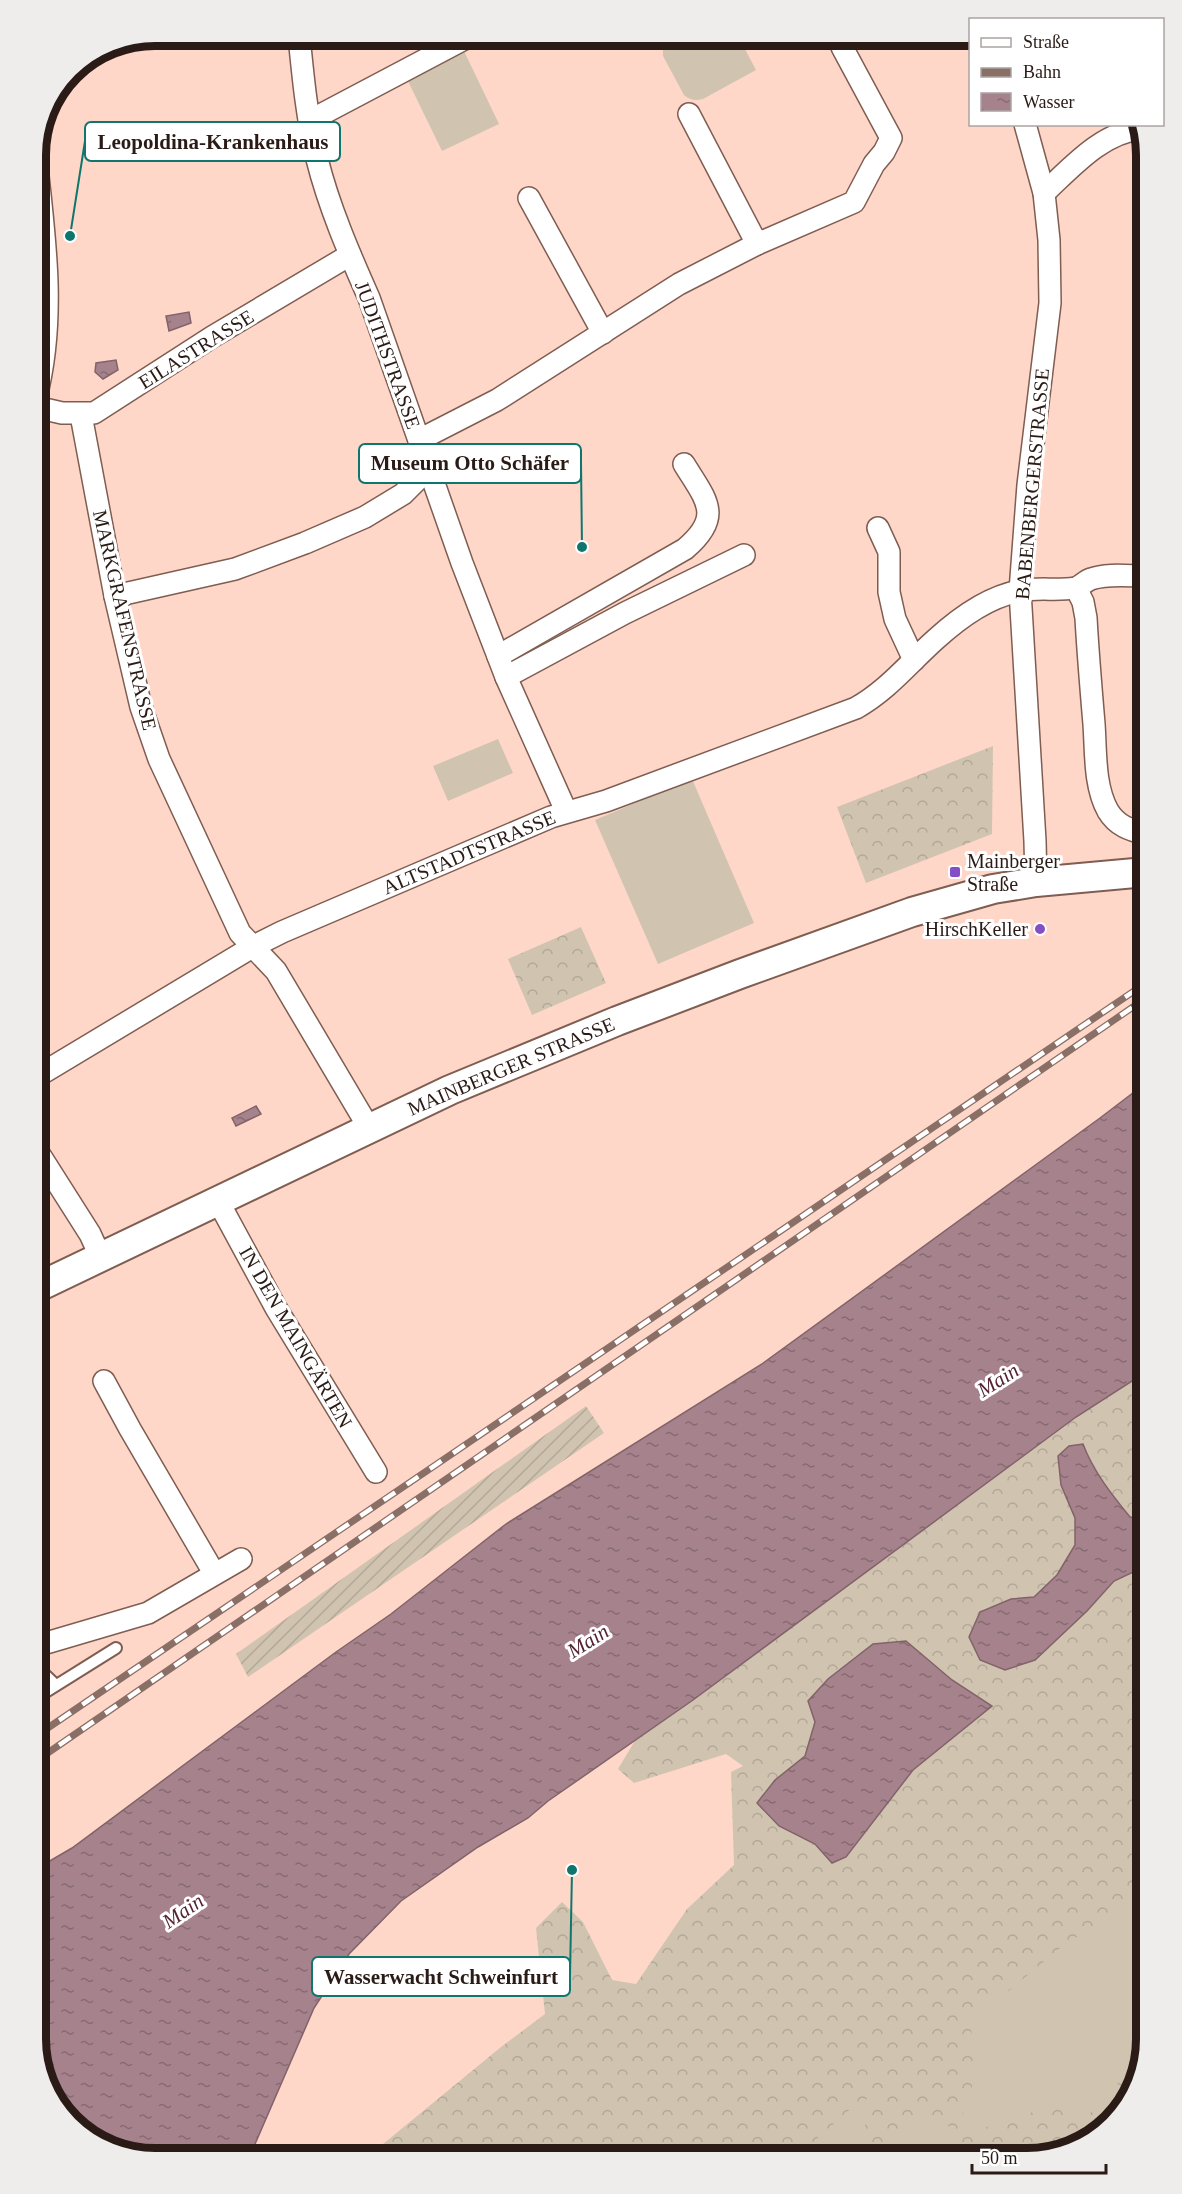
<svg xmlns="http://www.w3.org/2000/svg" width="1182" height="2194" font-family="Georgia,serif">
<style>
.grass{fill:#d0c4b0}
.forest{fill:url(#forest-crowns)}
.garden{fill:url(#garden-furrows)}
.water{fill:url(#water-ripples);stroke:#816369;stroke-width:1.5}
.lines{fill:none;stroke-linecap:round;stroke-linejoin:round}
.service-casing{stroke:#7f5d51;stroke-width:14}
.minor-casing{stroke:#7f5d51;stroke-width:24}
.secondary-casing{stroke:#7f5d51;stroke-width:32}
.service{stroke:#fff;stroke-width:10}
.minor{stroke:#fff;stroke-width:21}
.secondary{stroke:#fff;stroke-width:28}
.rail-casing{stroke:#8a6f66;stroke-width:7}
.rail{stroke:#fff;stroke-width:4.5;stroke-dasharray:14;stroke-linecap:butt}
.poi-dot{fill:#844ec5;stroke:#fff;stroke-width:2}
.labels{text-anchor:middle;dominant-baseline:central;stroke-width:6;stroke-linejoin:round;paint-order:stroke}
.street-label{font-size:20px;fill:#2a1b16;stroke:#fff}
.poi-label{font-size:20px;fill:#2a1b16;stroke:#fff;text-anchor:start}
.water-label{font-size:21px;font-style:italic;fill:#552434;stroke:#fff}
.rim{fill:none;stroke:#2a1b16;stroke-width:8}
.leader{fill:none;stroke:#0f766e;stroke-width:2}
.callout-dot{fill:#0f766e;stroke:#fff;stroke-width:2}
.callout{fill:#fff;stroke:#0f766e;stroke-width:2}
.callout-label{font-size:21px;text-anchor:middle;font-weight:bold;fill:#2a1b16}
</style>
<defs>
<pattern id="forest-crowns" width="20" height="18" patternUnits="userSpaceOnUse" patternTransform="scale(1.5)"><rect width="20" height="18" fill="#d0c4b0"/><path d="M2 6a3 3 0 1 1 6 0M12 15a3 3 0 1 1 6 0" fill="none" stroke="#b3a897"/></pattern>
<pattern id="garden-furrows" width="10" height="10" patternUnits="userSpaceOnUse" patternTransform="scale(1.5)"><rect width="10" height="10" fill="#d0c4b0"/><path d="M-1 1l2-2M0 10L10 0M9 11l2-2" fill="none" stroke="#b3a897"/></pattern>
<pattern id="water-ripples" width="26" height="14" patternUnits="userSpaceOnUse" patternTransform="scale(1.5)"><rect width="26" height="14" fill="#a6828c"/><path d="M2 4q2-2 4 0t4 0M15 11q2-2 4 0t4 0" fill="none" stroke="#876a71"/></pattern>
</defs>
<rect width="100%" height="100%" fill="#ffd7c9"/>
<g class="grass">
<path d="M672 36H738L756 70 703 99C695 101 690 100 684 95L663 56V44Z"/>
<polygon points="463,49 499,124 442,151 406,77"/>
<polygon points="498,739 513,773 448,801 433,766"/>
<polygon points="692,779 754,923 658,964 595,820"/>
<polygon points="1146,1799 1146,2039 1126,2105 1073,2149 1027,2158 626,2158"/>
</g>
<g class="forest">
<polygon points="993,746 992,834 866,883 837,807"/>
<polygon points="581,927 606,983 532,1015 508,959"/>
<polygon points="1146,1372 1146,1897 1065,1944 971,2022 974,2080 957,2131 922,2112 891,2149 892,2158 855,2158 875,2094 848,2111 795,2158 366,2158 501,2047 545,2014 536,1928 562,1902 583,1922 612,1980 636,1984 687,1909 734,1865 731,1772 743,1766 726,1754 634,1783 618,1769 636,1739 1076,1417"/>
<polygon points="1146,2021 1146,2039 1126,2105 1073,2149 1027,2158 962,2158 959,2136 1057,2104 1076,2104 1077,2127 1094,2109 1105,2114 1141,2026"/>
</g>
<polygon class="garden" points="586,1406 604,1433 248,1677 236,1654"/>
<g class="water">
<polygon points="189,312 191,323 169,331 166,316"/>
<polygon points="116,360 118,370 103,379 95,372 96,363"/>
<polygon points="1146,1083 1146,1372 1076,1417 693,1700 548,1801 528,1818 478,1847 401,1901 349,1954 314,2008 249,2158 148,2158 89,2138 45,2085 36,2039 36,1869 72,1848 336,1652 391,1614 506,1524 762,1364 1100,1118"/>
<polygon points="256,1106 261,1114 236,1126 232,1118"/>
<path d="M1083 1444C1093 1471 1112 1495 1130 1517L1146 1520V1566L1114 1581 1087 1611 1035 1660 1005 1670 980 1660 969 1637 980 1612 1011 1599 1034 1597 1057 1575 1075 1545V1518L1061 1485 1058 1456 1069 1446Z"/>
<polygon points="906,1641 952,1680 992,1706 913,1770 846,1857 832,1863 815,1844 779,1826 757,1803 775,1780 805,1756 815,1722 808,1701 828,1679 873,1644"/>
</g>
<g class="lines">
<g class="service-casing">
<g id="service">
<polyline points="36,1666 56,1685"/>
<polyline points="36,1698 116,1648"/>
</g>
</g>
<g class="minor-casing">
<g id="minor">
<path d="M299 36C303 77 307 119 317 159 329 207 349 253 369 298L462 563 506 677 566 811"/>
<polyline points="689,114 757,244"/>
<polyline points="309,121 470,36"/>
<polyline points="1025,124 1044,193 1049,240 1050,303 1028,485 1020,591 1035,841 1036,882"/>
<path d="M1044 193C1071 168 1102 132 1141 129"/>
<polyline points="529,198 603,333"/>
<path d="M36 397C56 319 45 238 36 159"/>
<polyline points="36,407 62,413 94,413 212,337 350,255"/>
<polyline points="81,415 115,596 141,707 159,759 240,933 276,971 369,1128"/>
<polyline points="419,440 497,400 679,284 757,244 854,202 874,164 884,152 891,138 842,47"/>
<polyline points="878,528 889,552 889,592 895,619 914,660"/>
<path d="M1076 588 1083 602 1086 618C1088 654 1091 689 1094 724 1096 752 1094 786 1108 811 1117 826 1130 830 1146 834"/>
<polyline points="115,596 235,569 305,543 365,517 403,494 428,469"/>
<path d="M498 656 685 549C724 516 706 500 684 464"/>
<polyline points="506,677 625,613 744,555"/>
<path d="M36 1077 254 946 282 932 551 817 606 801 856 708C888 690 909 663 936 639 959 618 988 597 1019 591 1037 587 1057 591 1075 588 1080 587 1085 581 1091 579 1107 573 1129 576 1146 576"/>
<polyline points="36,1149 90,1234 101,1258"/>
<polyline points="218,1201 276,1308 376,1472"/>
<polyline points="104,1381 130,1429 214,1573"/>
<polyline points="36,1646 148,1613 241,1559"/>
</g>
</g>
<g class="secondary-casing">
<polyline id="secondary" points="36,1288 450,1090 617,1021 740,974 912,912 993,889 1036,882 1146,872"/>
</g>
<use href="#service" class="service"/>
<use href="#minor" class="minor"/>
<use href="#secondary" class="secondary"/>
<g class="rail-casing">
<g id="rail">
<polyline points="36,1736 1146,983"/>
<polyline points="36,1761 1146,998"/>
</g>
</g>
<use href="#rail" class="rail"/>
</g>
<g class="poi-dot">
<rect x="949" y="866" width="12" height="12" rx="3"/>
<circle cx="1040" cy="929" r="6"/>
</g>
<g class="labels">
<g class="street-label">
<text transform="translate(196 349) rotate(-32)">EILASTRASSE</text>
<text transform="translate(388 355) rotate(70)">JUDITHSTRASSE</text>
<text transform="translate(1032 484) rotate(-85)">BABENBERGERSTRASSE</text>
<text transform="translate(125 620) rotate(77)">MARKGRAFENSTRASSE</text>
<text transform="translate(469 852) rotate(-23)">ALTSTADTSTRASSE</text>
<text transform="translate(511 1066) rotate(-23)">MAINBERGER STRASSE</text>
<text transform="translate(296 1337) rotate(60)">IN DEN MAINGÄRTEN</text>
</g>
<g class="poi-label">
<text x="967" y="861">Mainberger<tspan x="967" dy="23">Straße</tspan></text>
<text x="1028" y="929" text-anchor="end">HirschKeller</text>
</g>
<g class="water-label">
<text transform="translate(998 1380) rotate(-32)">Main</text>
<text transform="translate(588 1641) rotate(-32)">Main</text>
<text transform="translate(183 1911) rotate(-34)">Main</text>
</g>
</g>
<path d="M0 0H1182V2194H0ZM155 46H1027A109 109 0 0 1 1136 155V2039A109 109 0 0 1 1027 2148H155A109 109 0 0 1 46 2039V155A109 109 0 0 1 155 46Z" fill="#eeedec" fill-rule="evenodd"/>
<path class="rim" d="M155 46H1027A109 109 0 0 1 1136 155V2039A109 109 0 0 1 1027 2148H155A109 109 0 0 1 46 2039V155A109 109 0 0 1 155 46Z"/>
<path class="leader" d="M70 236L85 141M582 547L581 463M572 1870L570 1976"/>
<g class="callout-dot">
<circle cx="70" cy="236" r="6"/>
<circle cx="582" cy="547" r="6"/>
<circle cx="572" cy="1870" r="6"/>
</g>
<g class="callout">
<rect x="85" y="122" width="255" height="39" rx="6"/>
<rect x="359" y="444" width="222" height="39" rx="6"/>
<rect x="312" y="1957" width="258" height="39" rx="6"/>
</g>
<g class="callout-label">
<text x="213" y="149">Leopoldina-Krankenhaus</text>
<text x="470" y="470">Museum Otto Schäfer</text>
<text x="441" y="1984">Wasserwacht Schweinfurt</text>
</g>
<rect x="969" y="18" width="195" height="108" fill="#ffffff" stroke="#aaa4a2" stroke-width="1.5"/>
<rect x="981" y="38" width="30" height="9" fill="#ffffff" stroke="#aaa4a2" stroke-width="1.5"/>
<text x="1023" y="48" font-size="18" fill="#2a1b16">Straße</text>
<rect x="981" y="68" width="30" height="9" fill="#8a6f66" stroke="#aaa4a2" stroke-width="1.5"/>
<text x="1023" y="78" font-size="18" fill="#2a1b16">Bahn</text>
<rect x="981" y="93" width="30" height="18" fill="url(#water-ripples)" stroke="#aaa4a2" stroke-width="1.5"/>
<text x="1023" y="108" font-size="18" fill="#2a1b16">Wasser</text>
<path d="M972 2164v9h134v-9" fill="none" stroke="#2a1b16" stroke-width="3"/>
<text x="981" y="2164" font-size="18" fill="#2a1b16" stroke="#ffffff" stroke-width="4.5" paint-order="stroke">50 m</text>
</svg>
